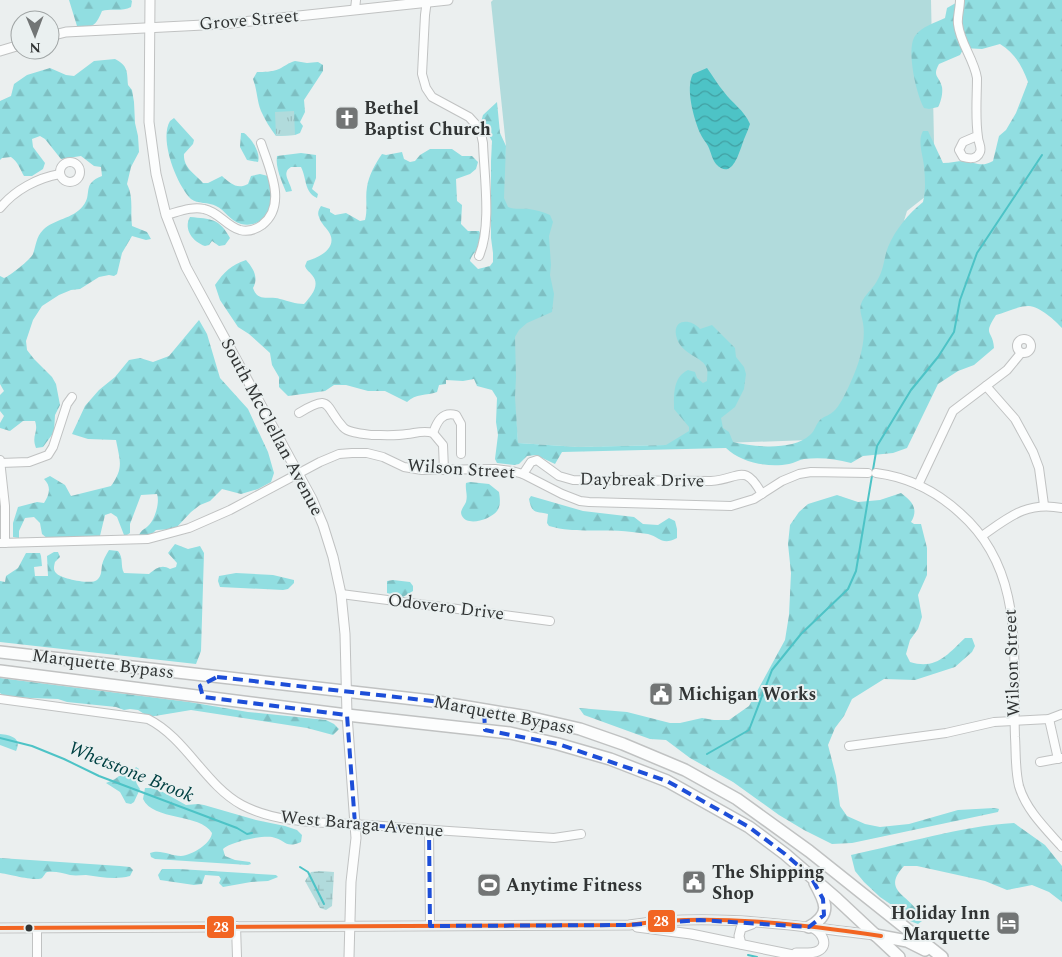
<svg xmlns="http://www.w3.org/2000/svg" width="1062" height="957" font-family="Spectral,serif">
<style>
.grass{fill:#b1dbdc}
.forest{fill:url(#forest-firs)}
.wetland{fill:url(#wetland-marsh)}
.park{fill:url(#park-tufts)}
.water{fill:url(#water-waves)}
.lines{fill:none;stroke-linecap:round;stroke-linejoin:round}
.stream{stroke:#4dc3c6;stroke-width:2}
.minor-casing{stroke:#c0c2c2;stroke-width:10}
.major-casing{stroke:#c0c2c2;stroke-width:11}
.highway-casing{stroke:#c0c2c2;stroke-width:14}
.minor{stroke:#fcfdfd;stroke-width:8}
.major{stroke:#fcfdfd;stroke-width:9}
.highway{stroke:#fcfdfd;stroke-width:11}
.bus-1-casing{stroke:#eaf0f0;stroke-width:8}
.bus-1{stroke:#f26522;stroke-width:4}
.marked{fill:none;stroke:#1d4ed8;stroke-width:4;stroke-dasharray:10 6;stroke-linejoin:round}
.bus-dot{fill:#313434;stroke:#eaf0f0;stroke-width:2}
.labels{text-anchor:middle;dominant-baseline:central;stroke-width:4;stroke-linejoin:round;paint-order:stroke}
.street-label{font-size:18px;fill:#313434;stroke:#eaf0f0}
.poi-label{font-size:18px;font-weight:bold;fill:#313434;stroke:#eaf0f0;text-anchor:start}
.water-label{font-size:19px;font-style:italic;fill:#004042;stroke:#eaf0f0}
.line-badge{stroke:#eaf0f0;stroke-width:2}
.badge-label{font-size:14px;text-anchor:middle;font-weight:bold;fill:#fff}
</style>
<defs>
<pattern id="forest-firs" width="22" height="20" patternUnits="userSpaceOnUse" patternTransform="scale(1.25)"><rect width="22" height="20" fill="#91dee1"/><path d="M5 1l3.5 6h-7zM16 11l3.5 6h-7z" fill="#7ebfc2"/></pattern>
<pattern id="wetland-marsh" width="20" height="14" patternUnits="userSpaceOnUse" patternTransform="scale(1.25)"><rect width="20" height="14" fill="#b1dbdc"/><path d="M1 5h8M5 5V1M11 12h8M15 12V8" fill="none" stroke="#99bdbd"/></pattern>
<pattern id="park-tufts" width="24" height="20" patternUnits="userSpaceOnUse" patternTransform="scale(1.25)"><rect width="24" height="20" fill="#b1dbdc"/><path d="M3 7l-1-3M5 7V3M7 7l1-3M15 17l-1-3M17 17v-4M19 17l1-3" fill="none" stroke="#99bdbd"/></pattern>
<pattern id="water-waves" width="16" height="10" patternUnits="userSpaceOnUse" patternTransform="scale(1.25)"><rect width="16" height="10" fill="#4dc3c6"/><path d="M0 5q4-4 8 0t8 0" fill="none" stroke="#419fa2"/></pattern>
</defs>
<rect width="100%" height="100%" fill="#ebefef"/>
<polygon class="grass" points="493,0 931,0 935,189 907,211 837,439 666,445 578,447 518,443 500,227 506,146 491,2"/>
<g class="forest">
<path d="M69 0H131L132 1 131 7C122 12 112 8 102 11 96 25 93 29 77 26Z"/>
<path d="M961 0H1062V328C1056 321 1038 305 1028 306 1019 306 1006 312 996 315 982 337 993 329 994 348L974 365 958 371 938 384 907 448 893 453 863 456 851 463C835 459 821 457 804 459 799 460 794 463 789 464 769 468 741 463 726 448L562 452 555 464 536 455 527 456 519 464 514 465 497 463 495 459 498 435 496 422 497 398 492 390 477 386 474 379 463 381 446 380V384L439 385 437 392C426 396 416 393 407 402L385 391H368L346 385H334L325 391 288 396 279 387V377L272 365 270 353 249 334 238 327 220 300 215 285C224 272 231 265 246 260 253 268 259 277 253 288 258 303 269 295 280 299 289 301 295 304 304 304 311 296 321 285 312 275 309 271 307 271 305 266L307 261C318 258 337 249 330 234 327 228 321 224 319 217 317 213 319 209 321 206L330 209V212L335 215 346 213 360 221 365 220C368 209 365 198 367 187 369 175 375 164 382 154L386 155 402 152 404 159 410 162 415 161 420 155 430 149H452L462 156H472L478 162 476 169 470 174 456 179 457 201 462 205 461 224 468 231H479C489 248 473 248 470 261L478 269 490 266 493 262V253L491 238V161L492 141 481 122 483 115 497 102 500 133 506 146 504 198 508 207C516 210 522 208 529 209 536 210 544 212 550 215L553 222 549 236 551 265 550 275 554 294 552 312 527 323 519 330 515 337 516 377 515 397 518 443 578 447 666 445 689 431V427L674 409C674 394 673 377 688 370L695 372 697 378 703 383 707 381C707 377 708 372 707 369 704 356 680 356 676 335 673 318 692 319 700 329L712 325 735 348 736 357 744 367 746 374 744 389 735 407 721 418 723 428 729 432 733 442C755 447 792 451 810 435 815 431 816 423 821 419 825 416 830 415 834 411 843 403 857 369 860 357 863 346 865 334 863 323 862 316 859 311 861 304 864 295 874 288 878 279 884 269 884 257 888 247 895 230 909 213 923 202 926 190 925 178 924 166 923 155 917 141 923 131H928L943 163C951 163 957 161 964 161 976 162 981 168 993 161L999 136 1006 130 1016 113 1028 82C1022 66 1015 53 1000 44L982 49 964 48 960 55 939 64C932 77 939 75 942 87 943 93 941 102 938 107L929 109 924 108C916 94 906 49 915 36 922 26 935 23 945 18L947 8Z"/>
<path d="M115 59C128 66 127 71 128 85L132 90 134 102 135 123 138 136 139 152 131 167 127 184C134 198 130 211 132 226L147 232 151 239 146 240 132 236 122 253 117 274 114 276 109 275 99 277 80 289 71 290 59 295 42 306 33 320 26 341 27 350 34 359 52 377 56 384 60 405 55 415 54 432 43 447 36 448C31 435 39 433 35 421H23L10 431 0 428V423L4 416 0 411V395L4 391 0 384V276L4 278C10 276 30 260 33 254 36 246 36 237 43 230 54 219 73 219 83 206 93 194 81 184 102 176L101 167 94 166 81 156 61 159 45 139 40 136 32 139 33 147 45 163 43 169 32 176H24C20 169 18 162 11 157L2 158 0 160V101L11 96 14 84 27 75 50 68 66 75 74 76 94 61Z"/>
<path d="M295 61 307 63 318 62 323 65V71L304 100 305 112 300 122 303 126 300 133 295 135 276 136C270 128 265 120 261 111 257 101 257 89 253 79L257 72C264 72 272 72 279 69 285 66 288 63 295 61Z"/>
<path d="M174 118 194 140 193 144 184 154C183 168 195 174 203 183H208L222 176C230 183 237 190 248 184L251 176 260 174 268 176C270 183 273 191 273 199 271 215 258 228 241 224 230 221 225 210 216 206 209 202 197 204 191 199 176 184 159 139 170 121Z"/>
<path d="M241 133H244C252 139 261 153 258 162L247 160 240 147Z"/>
<path d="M301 153 316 155V178L312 189 318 194 317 198C304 192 307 179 301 167H291C281 173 290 181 292 191L286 192C282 182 275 167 277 156Z"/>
<path d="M190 217C211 219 219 218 230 238L225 245 219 246 212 241 209 245 205 246C193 242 183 229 190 217Z"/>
<path d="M199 320 207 334 220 378 248 409 268 452 274 473 271 482 258 489 241 494 222 489 210 501 200 505 191 512 175 529 156 530 150 536 139 535C142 529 144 530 148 526 155 520 160 502 157 494L141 495 130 524V533L127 535H124L117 517 111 513 105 515 99 540 48 539 42 534 40 523 34 517 25 518 19 531V538L13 537V523L18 507 37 502 44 503C49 495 52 487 44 479L50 476 65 485 71 496 111 486C124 468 120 461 116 440L88 439 72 434 85 406 99 390 115 377 129 360 140 358 153 362 169 356Z"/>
<path d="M470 482 489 484 499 492C500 498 501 506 497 511 491 519 468 527 462 516 459 511 464 507 466 502 468 495 465 490 466 483Z"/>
<path d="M901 493C912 501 919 509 911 522L914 524H921L927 548V575L918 595 922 617 918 629 910 640 906 654 910 662C936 670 947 655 965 638H972L975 646 972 652 955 667 915 680 884 679 852 699 844 716 835 728 828 745 836 776 840 806 847 816 865 824 880 827 909 824 958 810 994 808 999 809 998 812 852 843 832 844 804 830 779 815 733 782 690 758 666 740 650 739 584 715 579 708 627 712 670 723H680L702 718 714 720H729L749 706 785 640 789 615 791 573 788 544 790 525 799 512 808 504 837 495 858 502 880 500Z"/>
<path d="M531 496 583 511 634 517 643 524 658 525 669 518 675 521 677 529V538C662 546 660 537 648 534 643 533 637 533 632 532 604 528 576 534 549 526L547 523 548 514C535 511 532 514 529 499Z"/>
<path d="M175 544 188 549 200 546 204 553 201 651 196 664 0 642V581L5 582 6 576 18 568 26 553H40L41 556 42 566 34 567 35 576H48L47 556 54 552H58L60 557 55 562C54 566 53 570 56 573 61 579 92 585 97 580 102 575 101 571 102 565 103 560 106 555 109 550L118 551C124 558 120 566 124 573L149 574C156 568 162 564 170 569L176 567 177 563 168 553Z"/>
<polygon points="236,573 273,575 294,580 294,583 288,589 283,590 220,587 218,581 219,576"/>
<polygon points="393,580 410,582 413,586 413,591 403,597 387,593 387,581"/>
<polygon points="0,678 189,702 248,712 326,720 334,724 339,729 333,735 307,728 191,710 149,717 138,710 130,709 124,710 116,707 67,702 58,699 6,697 0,693"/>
<path d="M0 734C11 735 22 738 16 751L0 745Z"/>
<path d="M136 767 139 769C133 777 135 781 140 789L134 802 131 804 126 803 120 792 106 783 115 779 119 776 130 775Z"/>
<path d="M145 788H151L161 791 186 805 198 804 204 805 256 820 285 826 297 830 302 835 301 842C285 849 286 840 272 837 262 835 230 842 223 849L225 856 235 860 250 862 251 864 248 865 155 859 151 857 150 853C161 849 170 856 181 856 192 855 211 844 212 833 200 813 153 821 143 799Z"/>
<path d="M1014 823 1045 845 1062 866V902L1049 892 1032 885 1007 890 985 881 917 866H904C883 889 904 893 917 910 919 913 920 918 922 921L918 924 910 921 899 910 880 897 864 882 855 871 851 855C903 844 962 826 1014 823Z"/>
<path d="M0 858 120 866 130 867 133 870 130 876C115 880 101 877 86 875 81 875 76 876 70 875 62 873 56 871 47 872 45 873 44 876 42 878 37 882 8 874 0 873Z"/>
<polygon points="162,869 179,869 276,875 278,877 268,881 251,882 223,887 219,883 221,879 219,876 205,875 202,884 194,885 160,880 158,875"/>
</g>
<polygon class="wetland" points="320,871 334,872 332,906 326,910 320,908 305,881 311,872"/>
<polygon class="park" points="294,111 295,135 276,136 275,112"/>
<path class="water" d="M707 68C713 76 718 85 724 92 732 103 744 110 750 124 748 131 744 138 742 145 738 156 731 180 716 164 712 159 711 152 708 146 706 142 702 138 700 133 694 119 685 88 693 74Z"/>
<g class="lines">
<g class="stream">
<polyline points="0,738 32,746 64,759 99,776 237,828 247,834 252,833"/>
<polyline points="707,754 749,730 772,670 801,634 848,589 856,571 877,446 911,390 938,357 954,332 960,300 977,253 1042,155"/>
<polyline points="300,867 308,872 324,904"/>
<polyline points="748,955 757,957"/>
</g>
<g class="minor-casing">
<g id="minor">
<path d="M427 0 425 15 422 74 426 88 432 97 469 117 480 129 483 143C484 175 492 226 479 256"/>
<path d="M960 0C960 8 957 17 958 24 960 43 974 59 977 78 977 97 975 118 978 137 978 142 982 147 980 152 977 160 970 159 963 157L959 150 963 142 977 136"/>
<polyline points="355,9 356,0"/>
<circle cx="70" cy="172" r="10"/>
<path d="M0 208C15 190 37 178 60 174"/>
<path d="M166 215C178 212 192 206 204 209 219 212 226 226 240 230 248 232 255 230 262 225 288 205 269 168 261 143"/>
<circle cx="1024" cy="346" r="7"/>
<polyline points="986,386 1015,419 1033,452 1039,468 1044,505"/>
<path d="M299 413C332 393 324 406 343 427 348 433 364 434 372 435 383 435 396 436 407 434 416 433 424 430 433 433L443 445 444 470"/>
<path d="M433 433C437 422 442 411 456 415L461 424V454"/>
<polyline points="0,460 5,506 5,543"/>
<polyline points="0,463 29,462 48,455 53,447 67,404 72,397"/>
<path d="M876 473C908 477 937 492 960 513 1027 572 1012 657 1015 737 1016 752 1015 770 1019 786 1026 810 1046 829 1062 847"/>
<path d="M523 474 531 462 537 460 559 476 573 480 711 481C740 479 744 462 762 494"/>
<polyline points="918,485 953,411 1007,370 1021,353"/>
<path d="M982 536C1009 517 1027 501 1062 508"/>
<polyline points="0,543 148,539 189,528 230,510 320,462 339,454 352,453 367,453 383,457 404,467 422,470 495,469 512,471 523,474 562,494 580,501 589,502 731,506 754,499 782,481 799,474 811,472 868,473"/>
<polyline points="341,594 550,621"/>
<path d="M0 699 148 719C186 738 205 785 242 805 280 825 328 822 369 825 431 830 492 834 554 838L581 834"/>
<polyline points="1049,719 1058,759"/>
<polyline points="849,746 946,733 994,722 1049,719 1062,714"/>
<polyline points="1040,762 1062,758"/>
<polyline points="429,830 430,926"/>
<polyline points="236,926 237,957"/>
<polyline points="37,928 37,957"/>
</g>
</g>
<g class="major-casing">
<g id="major">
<polyline points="150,0 149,122 156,174 166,215 186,267 312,499 323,525 333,557 341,594 345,634 347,715 356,838 351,882 349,957"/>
<polyline points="50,36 66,32 223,24 448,0"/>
<polyline points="0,51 20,45"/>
<polyline points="637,927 691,934 803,957"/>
<path d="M0 928 629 925C711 912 794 926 875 935"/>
<polyline points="741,944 739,936 741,928 752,924"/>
<path d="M796 953C803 953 812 954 818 951 830 945 821 932 813 928"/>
</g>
</g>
<g class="highway-casing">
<g id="highway">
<polyline points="0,652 432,701 528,717 580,729 623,744 685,770 737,799 809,851 942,957"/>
<polyline points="0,671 347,715 510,733 558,744 610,759 667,781 749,827 785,854 837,899 899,957"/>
<path d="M809 927C832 914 826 903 815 883"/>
<polyline points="875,935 907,941 925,950"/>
</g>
</g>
<use href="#minor" class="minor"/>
<use href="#major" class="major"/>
<use href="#highway" class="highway"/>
<g class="bus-1-casing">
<path id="bus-1" d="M0 928 629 925C708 913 802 924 881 936"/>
</g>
<use href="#bus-1" class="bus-1"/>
</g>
<path class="marked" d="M217 677 432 701 484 710 485 730 558 744 667 781 749 827 785 854 811 877 823 899 824 915 809 927 700 920 629 925 430 926 429 830 355 824 347 715 203 697 200 686Z"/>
<defs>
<g id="church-square" transform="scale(1.25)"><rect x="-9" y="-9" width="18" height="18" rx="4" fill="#727575" stroke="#eaf0f0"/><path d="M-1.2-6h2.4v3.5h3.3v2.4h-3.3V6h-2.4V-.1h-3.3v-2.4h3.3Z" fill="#fff"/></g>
<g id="civic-square" transform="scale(1.25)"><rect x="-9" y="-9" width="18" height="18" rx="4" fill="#727575" stroke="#eaf0f0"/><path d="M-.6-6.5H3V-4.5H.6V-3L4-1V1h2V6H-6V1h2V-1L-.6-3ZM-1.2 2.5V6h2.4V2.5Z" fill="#fff"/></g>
<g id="stadium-square" transform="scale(1.25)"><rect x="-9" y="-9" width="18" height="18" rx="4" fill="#727575" stroke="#eaf0f0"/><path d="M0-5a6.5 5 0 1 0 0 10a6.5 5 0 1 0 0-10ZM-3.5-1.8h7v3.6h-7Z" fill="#fff"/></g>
<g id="hotel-square" transform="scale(1.25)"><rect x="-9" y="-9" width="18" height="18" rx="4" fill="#727575" stroke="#eaf0f0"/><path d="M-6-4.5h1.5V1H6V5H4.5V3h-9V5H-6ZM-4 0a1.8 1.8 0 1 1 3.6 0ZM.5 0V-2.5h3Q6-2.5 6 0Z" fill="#fff"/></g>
</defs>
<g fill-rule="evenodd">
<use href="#church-square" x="347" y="118"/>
<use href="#civic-square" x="661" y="694"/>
<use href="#civic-square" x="694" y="882"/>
<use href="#stadium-square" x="489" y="885"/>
<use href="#hotel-square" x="1008" y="923"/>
</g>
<circle class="bus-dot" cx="29" cy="928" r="4.5"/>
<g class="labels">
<g class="street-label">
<text transform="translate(249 20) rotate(-5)">Grove Street</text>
<text transform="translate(272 427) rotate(62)">South McClellan Avenue</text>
<text transform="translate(461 469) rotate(4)">Wilson Street</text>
<text transform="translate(642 480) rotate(1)">Daybreak Drive</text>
<text transform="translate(446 607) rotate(7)">Odovero Drive</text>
<text transform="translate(1012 663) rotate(-92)">Wilson Street</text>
<text transform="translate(103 664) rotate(7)">Marquette Bypass</text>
<text transform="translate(504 715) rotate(11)">Marquette Bypass</text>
<text transform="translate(362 824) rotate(5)">West Baraga Avenue</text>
</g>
<g class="poi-label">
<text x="364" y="108">Bethel<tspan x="364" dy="21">Baptist Church</tspan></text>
<text x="678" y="694">Michigan Works</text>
<text x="712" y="872">The Shipping<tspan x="712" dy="21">Shop</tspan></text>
<text x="506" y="885">Anytime Fitness</text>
<text x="990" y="913" text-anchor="end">Holiday Inn<tspan x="990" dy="21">Marquette</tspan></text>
</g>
<g class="water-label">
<text transform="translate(131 772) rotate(22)">Whetstone Brook</text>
</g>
</g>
<g class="line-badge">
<rect x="647" y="909" width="29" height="24" rx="5" fill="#f26522"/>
<rect x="206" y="915" width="29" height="24" rx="5" fill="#f26522"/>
</g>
<g class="badge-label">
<text x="661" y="926">28</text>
<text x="221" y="932">28</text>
</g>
<g transform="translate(35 35) rotate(179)"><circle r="24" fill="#eaf0f0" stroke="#a0a5a5"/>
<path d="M0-4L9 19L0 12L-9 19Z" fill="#727575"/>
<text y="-8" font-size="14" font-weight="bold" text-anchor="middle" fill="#313434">N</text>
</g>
</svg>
